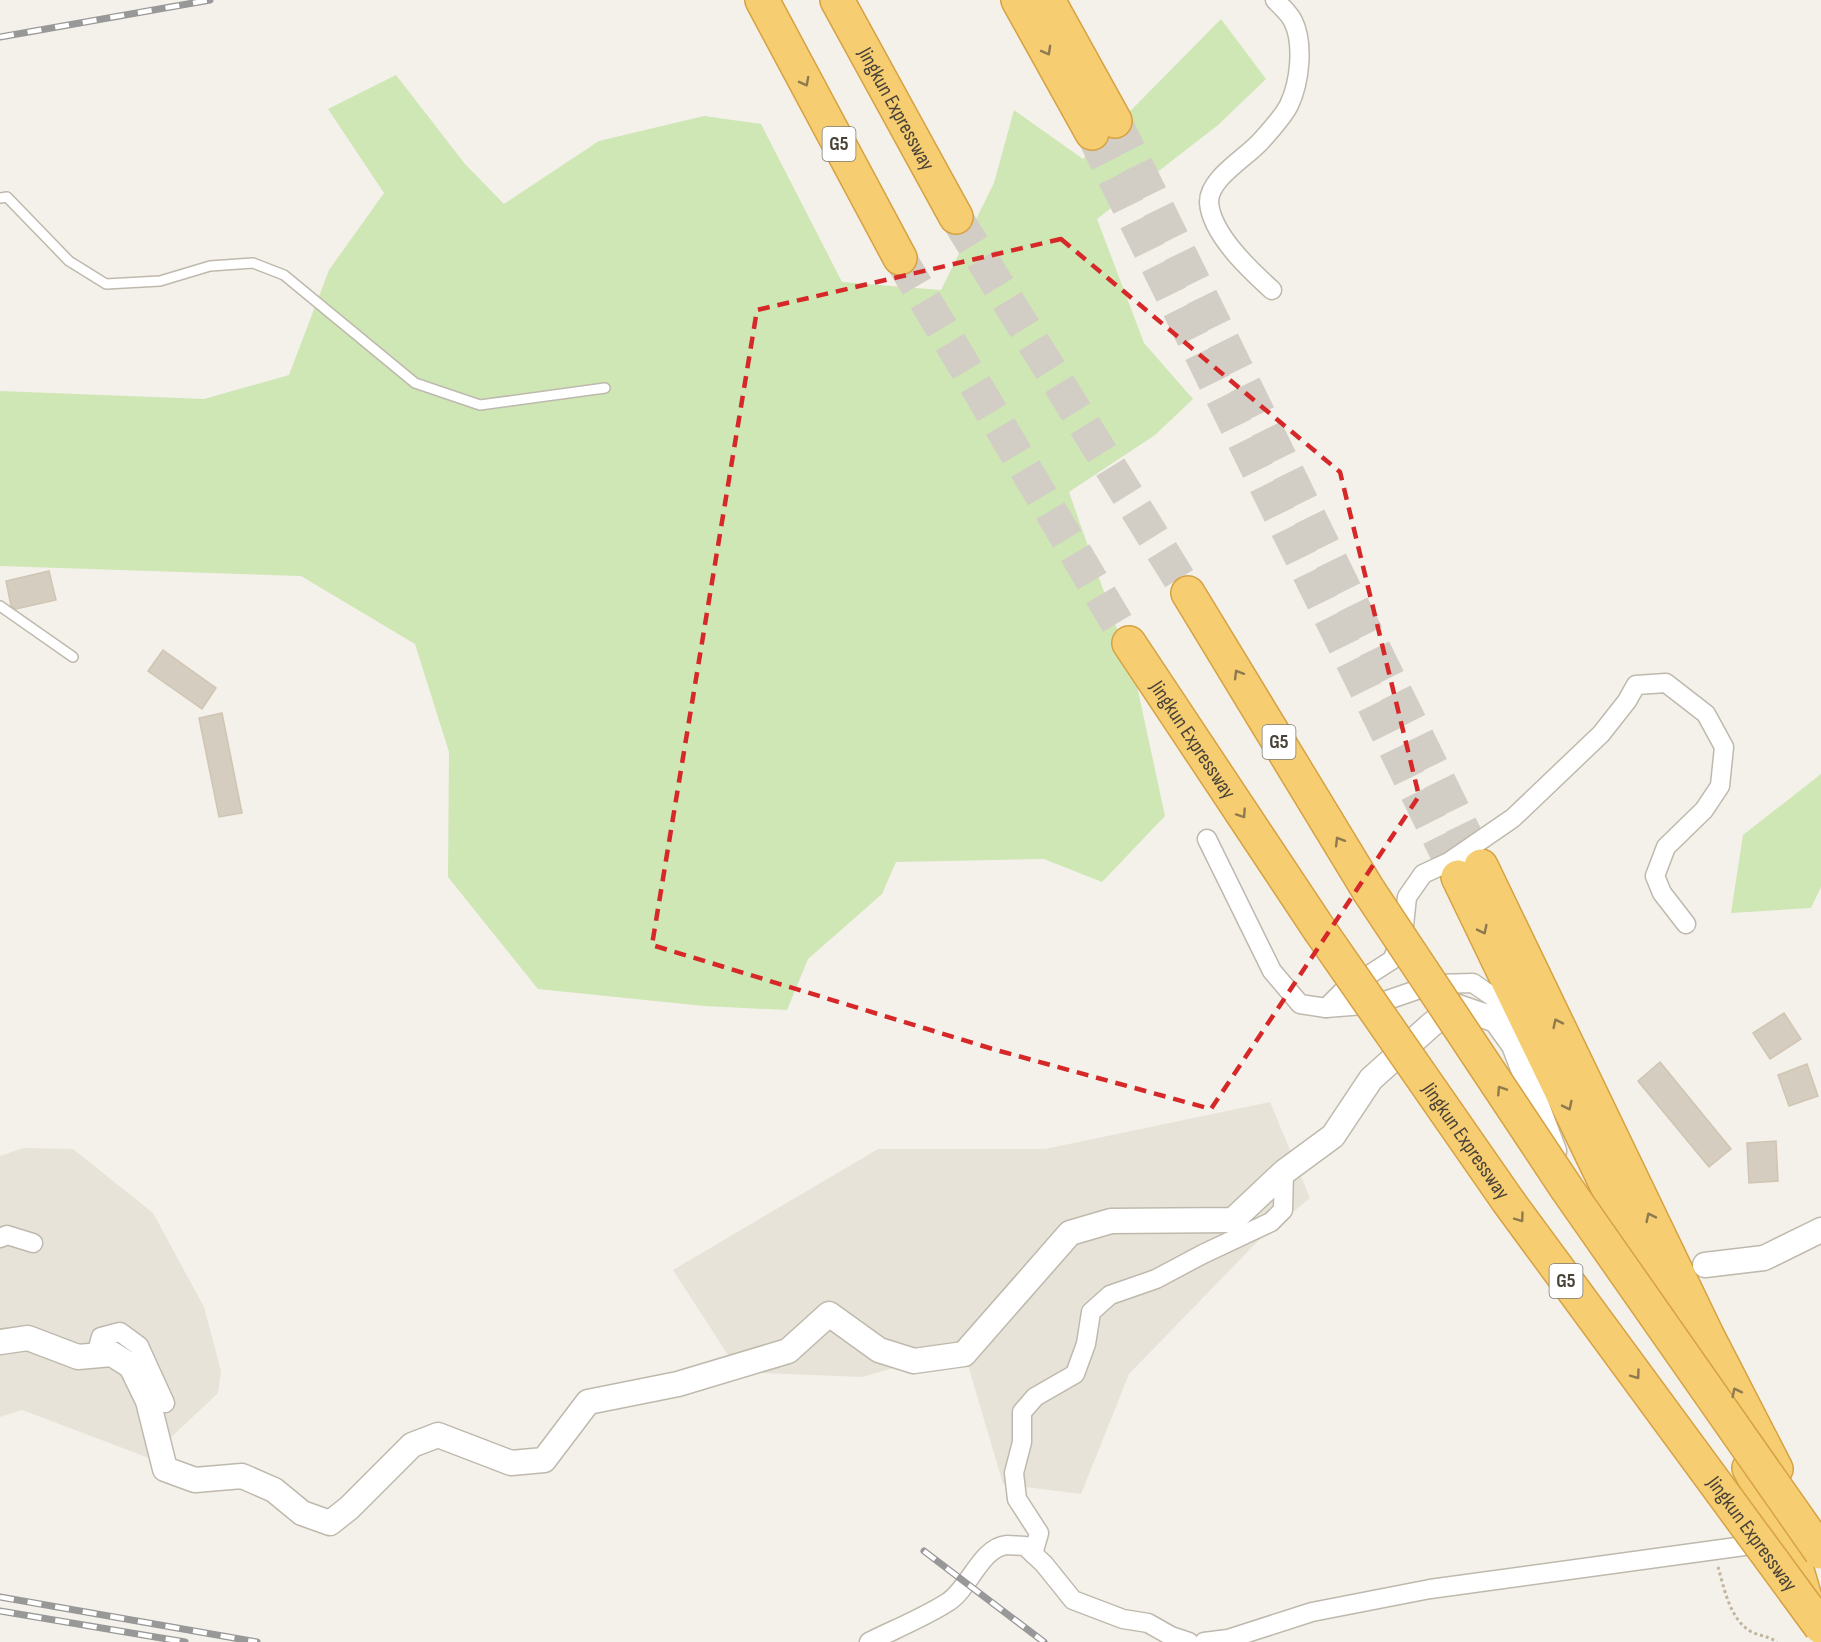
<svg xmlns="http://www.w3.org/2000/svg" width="1821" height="1642" font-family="'Sofia Sans Condensed',sans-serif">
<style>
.residential{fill:#e8e3d8}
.green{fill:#cfe6b5}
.building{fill:#d5cdc0;stroke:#d0c5b3;stroke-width:1.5}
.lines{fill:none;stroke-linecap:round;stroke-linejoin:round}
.motorway-tunnel{stroke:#d2cec6;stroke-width:33;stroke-dasharray:33 16;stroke-linecap:butt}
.service-casing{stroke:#bfb9ad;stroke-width:12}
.minor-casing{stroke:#bfb9ad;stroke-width:21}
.tertiary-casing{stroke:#bfb9ad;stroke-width:27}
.motorway-casing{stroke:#d6a242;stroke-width:36}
.path{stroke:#c0b59e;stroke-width:3;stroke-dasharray:3 3;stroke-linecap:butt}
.service{stroke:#fff;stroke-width:9}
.minor{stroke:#fff;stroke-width:18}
.tertiary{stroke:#fff;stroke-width:24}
.motorway{stroke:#f7cd72;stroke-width:33}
.rail-casing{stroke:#989898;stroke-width:7}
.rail{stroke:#fff;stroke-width:4.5;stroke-dasharray:14;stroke-linecap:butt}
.motorway-bridge-casing{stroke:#d6a242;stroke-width:36;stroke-linecap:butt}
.motorway-bridge{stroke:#f7cd72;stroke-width:33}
.oneway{stroke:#8e7a4f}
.marked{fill:none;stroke:#d62828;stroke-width:4.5;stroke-dasharray:12 8;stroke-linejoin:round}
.labels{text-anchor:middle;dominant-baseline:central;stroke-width:6;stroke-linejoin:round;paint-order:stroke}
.shield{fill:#fff;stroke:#7f7b74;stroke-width:1.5}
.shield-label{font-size:20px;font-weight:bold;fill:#484238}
.street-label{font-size:21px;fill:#484238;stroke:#fff}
</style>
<rect width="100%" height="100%" fill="#f4f1ea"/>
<g class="residential">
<polygon points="1270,1102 1310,1198 1260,1239 1129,1374 1081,1494 1003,1484 963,1348 862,1377 739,1372 673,1270 878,1149 1045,1149"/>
<polygon points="23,1148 73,1149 153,1213 204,1307 221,1371 218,1393 149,1458 22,1410 0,1417 0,1156"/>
</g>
<g class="green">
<polygon points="1221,19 1266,79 1218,125 1097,219 1144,343 1193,399 1155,435 1069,492 1137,686 1165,816 1102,882 1044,859 896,862 882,894 808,959 787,1010 704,1006 538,989 448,877 449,752 415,644 301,576 0,566 0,391 204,399 289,375 329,270 384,193 328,109 396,75 465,164 504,204 599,141 704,116 761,124 842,282 941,290 994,183 1014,110 1083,159"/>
<polygon points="1821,774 1821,887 1811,908 1731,913 1743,835"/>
</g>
<g class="building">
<polygon points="49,571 56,600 16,609 11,606 6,581"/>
<polygon points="163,650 216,688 202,709 148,671"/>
<polygon points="222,713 242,813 219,817 199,718"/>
<polygon points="1784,1013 1801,1039 1770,1059 1753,1033"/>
<polygon points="1660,1062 1731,1149 1709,1167 1638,1081"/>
<polygon points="1807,1064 1818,1096 1789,1106 1778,1075"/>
<polygon points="1776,1141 1778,1181 1749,1183 1747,1143"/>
</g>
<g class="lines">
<g class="motorway-tunnel">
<polyline points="1115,121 1481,866"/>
<polyline points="1092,133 1458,877"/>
<polyline points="956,217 1188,593"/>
<polyline points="900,258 1129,643"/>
</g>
<g class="service-casing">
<g id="service">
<polyline points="0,198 7,197 69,261 106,284 160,281 210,266 253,263 284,275 415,383 480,405 605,388"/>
<polyline points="0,606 73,657"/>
</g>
</g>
<g class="minor-casing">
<g id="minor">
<path d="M1272 290C1250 270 1211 234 1209 202 1209 178 1246 158 1261 141 1270 131 1283 117 1289 105 1300 82 1304 43 1293 21 1289 13 1281 6 1275 0"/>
<polyline points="1207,839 1272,971 1300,1004 1326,1008 1376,1004 1434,984 1473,983 1496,999 1496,1020"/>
<polyline points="1326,1008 1342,992 1392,960 1403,935 1407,897 1423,874 1449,862 1513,818 1601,734 1627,701 1636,685 1666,683 1706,714 1724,747 1720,786 1704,810 1666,847 1655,876 1662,893 1686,924"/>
<polyline points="0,1238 7,1235 33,1243"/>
<polyline points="96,1355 101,1337 120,1332 139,1346 165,1403"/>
<polyline points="1033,1554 1039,1533 1017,1499 1014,1473 1022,1442 1022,1412 1035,1397 1075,1374 1086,1344 1091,1312 1110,1295 1156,1279 1203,1254 1271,1222 1283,1210 1284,1172"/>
<path d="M869 1642C895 1629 923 1618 948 1602 969 1589 981 1547 1007 1545 1013 1545 1019 1546 1025 1546L1044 1564 1073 1600 1123 1619 1148 1623 1171 1636 1189 1642"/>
<polyline points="1204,1642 1228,1639 1312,1612 1430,1589 1766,1543"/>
</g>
</g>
<g class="tertiary-casing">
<g id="tertiary">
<polyline points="1705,1265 1764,1258 1821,1230"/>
<polyline points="0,1342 28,1338 78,1357 112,1354 131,1366 148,1401 165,1469 195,1480 242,1476 274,1490 302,1513 330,1523 349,1508 412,1445 438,1435 511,1463 544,1460 588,1402 678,1384 788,1351 829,1314 879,1350 914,1361 964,1354 1070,1233 1111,1221 1233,1220 1284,1172 1333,1136 1371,1079 1431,1025 1455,1006 1496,1020 1514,1045 1554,1151"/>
</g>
</g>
<g class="motorway-casing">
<g id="motorway">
<polyline points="762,0 900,258"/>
<path id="s1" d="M837 0 956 217"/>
<polyline points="1018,0 1092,133"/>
<polyline points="1048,0 1115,121"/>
<polyline points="1188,593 1369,891"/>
<path id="s2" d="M1129 643 1319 929"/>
<polyline points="1481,866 1707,1335 1776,1469"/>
<polyline points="1458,877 1675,1327"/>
<polyline points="1749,1468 1790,1546 1808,1608"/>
</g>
</g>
<path class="path" d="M1718 1567C1724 1588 1730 1619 1750 1631 1759 1636 1769 1636 1777 1642"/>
<use href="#service" class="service"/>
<use href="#minor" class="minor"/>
<use href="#tertiary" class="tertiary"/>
<use href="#motorway" class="motorway"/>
<g class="rail-casing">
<g id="rail">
<polyline points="0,37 210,0"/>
<polyline points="924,1551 1044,1642"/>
<polyline points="0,1597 257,1642"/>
<polyline points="0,1611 185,1642"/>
</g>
</g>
<use href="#rail" class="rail"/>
<g class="motorway-bridge-casing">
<g id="motorway-bridge">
<polyline points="1369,891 1567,1189 1821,1552"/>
<path id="s3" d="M1319 929 1508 1201 1821 1627"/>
</g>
</g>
<use href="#motorway-bridge" class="motorway-bridge"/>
</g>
<defs><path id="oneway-chevron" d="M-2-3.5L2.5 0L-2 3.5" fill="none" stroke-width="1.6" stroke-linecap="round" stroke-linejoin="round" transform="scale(1.5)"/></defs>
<g class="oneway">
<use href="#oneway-chevron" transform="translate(1047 51) rotate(61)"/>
<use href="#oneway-chevron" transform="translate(805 82) rotate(62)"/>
<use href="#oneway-chevron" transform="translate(1238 674) rotate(-121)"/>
<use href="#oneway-chevron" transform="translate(1242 814) rotate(56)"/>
<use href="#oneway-chevron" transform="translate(1339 841) rotate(-121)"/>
<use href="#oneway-chevron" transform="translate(1483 930) rotate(64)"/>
<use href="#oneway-chevron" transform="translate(1557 1023) rotate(-116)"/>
<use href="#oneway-chevron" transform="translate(1501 1090) rotate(-123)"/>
<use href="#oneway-chevron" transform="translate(1568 1106) rotate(64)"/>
<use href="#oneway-chevron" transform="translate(1650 1217) rotate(-116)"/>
<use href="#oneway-chevron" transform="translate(1520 1218) rotate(54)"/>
<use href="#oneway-chevron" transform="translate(1636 1375) rotate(54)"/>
<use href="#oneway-chevron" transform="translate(1736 1392) rotate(-117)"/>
</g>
<path class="marked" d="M1061 239 1340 472 1419 796 1211 1109 996 1050 652 945 757 310Z"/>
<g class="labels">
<g class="shield">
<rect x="822.5" y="127" width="33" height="34" rx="4.5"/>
<rect x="1262.5" y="725" width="33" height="34" rx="4.5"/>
<rect x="1549.5" y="1264" width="33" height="34" rx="4.5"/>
</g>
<g class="shield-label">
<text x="839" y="144">G5</text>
<text x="1279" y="742">G5</text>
<text x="1566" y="1281">G5</text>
</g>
<g class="street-label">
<text stroke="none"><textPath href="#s1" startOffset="124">Jingkun Expressway</textPath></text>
<text stroke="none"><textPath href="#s2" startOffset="116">Jingkun Expressway</textPath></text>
<text stroke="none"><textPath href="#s3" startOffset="258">Jingkun Expressway</textPath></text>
<text stroke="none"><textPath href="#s3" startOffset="744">Jingkun Expressway</textPath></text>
</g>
</g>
</svg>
